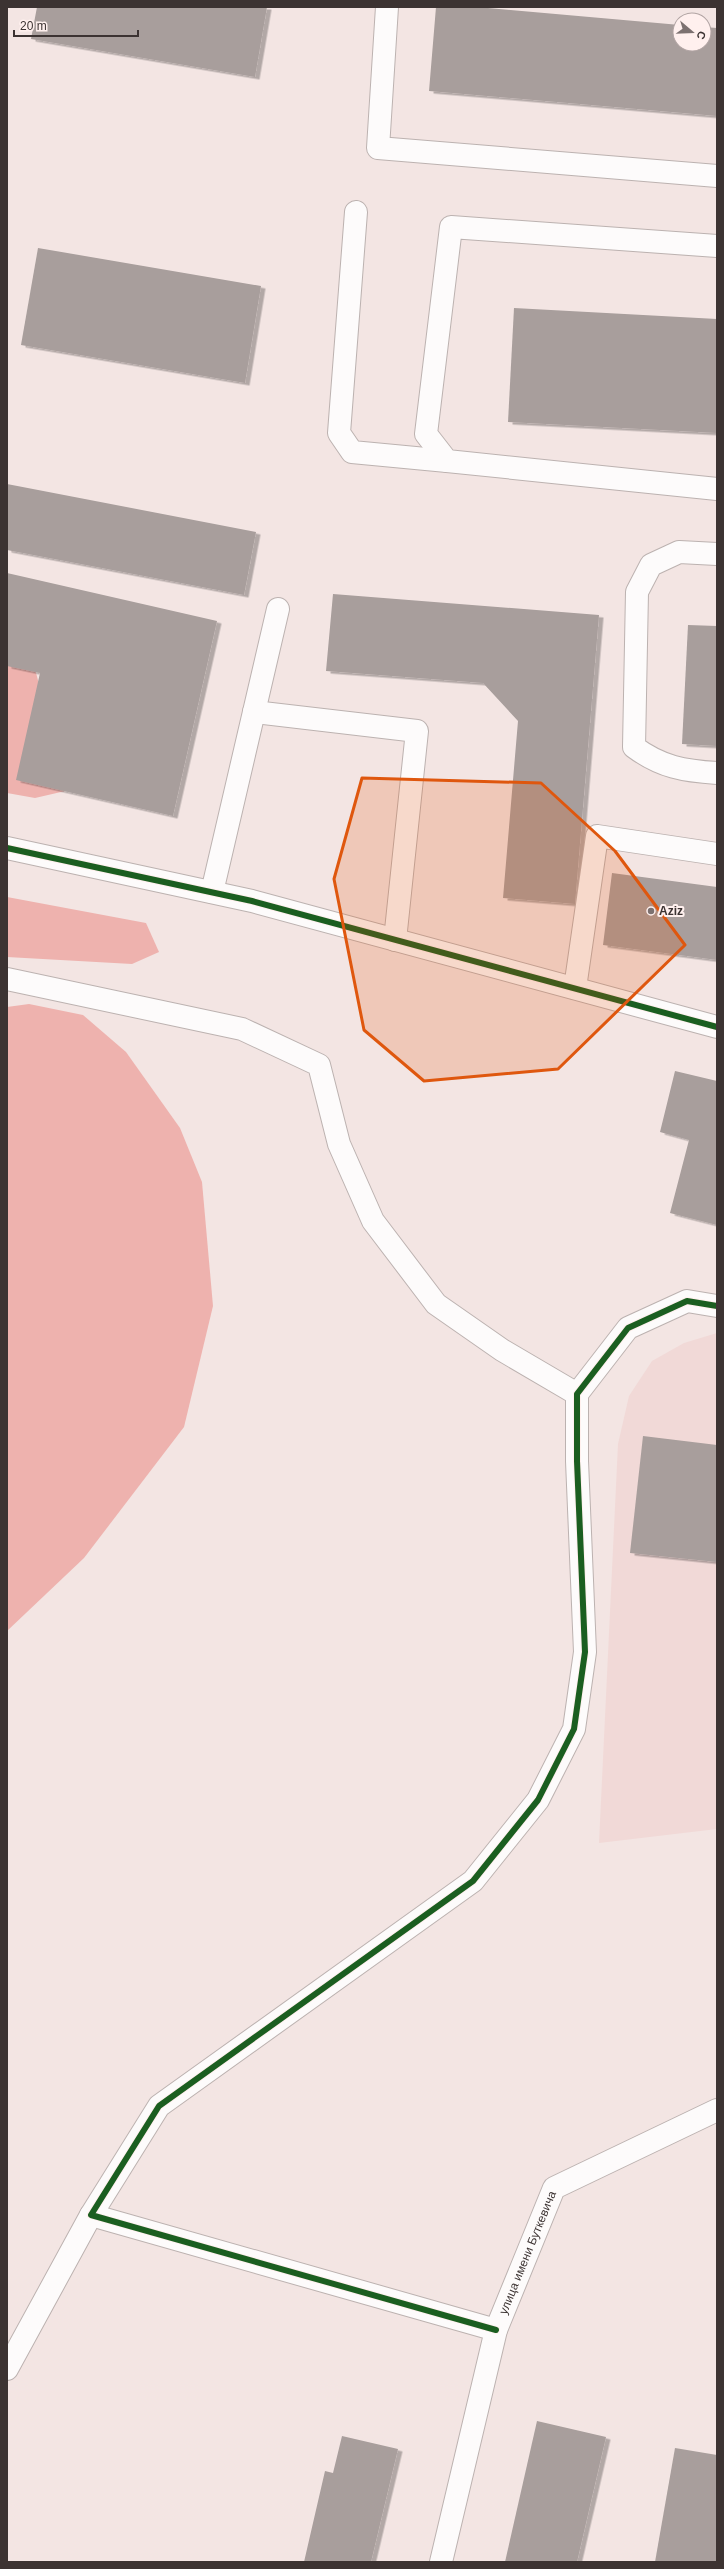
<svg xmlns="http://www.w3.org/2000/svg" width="724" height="2569" font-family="Helvetica,sans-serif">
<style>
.built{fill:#f1d9d7}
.forest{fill:#eeb2ae}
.building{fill:#a89e9c;filter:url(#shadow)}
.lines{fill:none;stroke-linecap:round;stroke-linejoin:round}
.lane-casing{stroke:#bcb2b0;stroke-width:24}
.street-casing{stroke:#bcb2b0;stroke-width:24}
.secondary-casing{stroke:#bcb2b0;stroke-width:24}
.lane{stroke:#fdfbfb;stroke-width:22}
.street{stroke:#fdfbfb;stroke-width:22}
.secondary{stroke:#fdfbfb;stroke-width:22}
.cycleway-casing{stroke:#fff0ee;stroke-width:8}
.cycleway{stroke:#1b5e20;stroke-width:6}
.marked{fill:#df570e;fill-opacity:0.2;stroke:#df570e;stroke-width:3;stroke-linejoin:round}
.poi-dot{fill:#7c7170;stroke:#fff0ee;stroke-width:1.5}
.labels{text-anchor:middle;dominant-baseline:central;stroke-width:4;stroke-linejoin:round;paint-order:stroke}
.poi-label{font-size:12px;font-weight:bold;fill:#3c3332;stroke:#fff0ee;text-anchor:start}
.street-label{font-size:12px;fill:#3c3332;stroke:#fff0ee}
</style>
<defs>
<filter id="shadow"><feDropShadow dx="4.5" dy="2.5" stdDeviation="0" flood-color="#0004"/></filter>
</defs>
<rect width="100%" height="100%" fill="#f3e5e3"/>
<polygon class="built" points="717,1333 717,1829 599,1843 618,1444 629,1396 652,1361 684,1343"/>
<g class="forest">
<polygon points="31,653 56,751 87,786 35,798 7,793 7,654"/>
<polygon points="7,897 146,923 159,952 132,964 7,957"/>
<polygon points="29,1004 83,1015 126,1052 180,1128 202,1182 213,1306 184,1427 84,1558 7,1631 7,1007"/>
</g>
<g class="building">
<polygon points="37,7 267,7 255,77 31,39"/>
<polygon points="436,7 477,7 680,25 680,44 704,44 704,27 717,28 717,116 429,91"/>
<polygon points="38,248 261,286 245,383 21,345"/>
<polygon points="514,308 717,319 717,433 508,422"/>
<polygon points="7,484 256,532 244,595 7,550"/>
<polygon points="7,573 217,621 173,816 16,780 40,673 7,666"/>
<polygon points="333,594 599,615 575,904 503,898 518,721 483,683 326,671"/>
<polygon points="688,625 717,626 717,746 682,744"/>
<polygon points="612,873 717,887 717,960 603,945"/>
<polygon points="675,1071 717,1081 717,1225 670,1213 689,1140 660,1132"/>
<polygon points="643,1436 717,1445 717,1562 630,1553"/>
<polygon points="537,2421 606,2437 577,2562 505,2562"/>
<polygon points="342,2436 398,2449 371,2562 304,2562 325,2471 333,2473"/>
<polygon points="675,2448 717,2455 717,2562 655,2562"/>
</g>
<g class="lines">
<g class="lane-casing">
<g id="lane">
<polyline points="387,7 378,148 717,176"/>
<polyline points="356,212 339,433 352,452 447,461"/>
<polyline points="717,246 451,227 426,434 447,461 717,489"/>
<path d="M717 554 679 552 651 565 637 592 634 747C661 767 684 771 717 773"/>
<polyline points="254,712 417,731 395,940"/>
<polyline points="212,892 278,609"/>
<polyline points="7,979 242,1029 319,1065 339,1144 373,1221 436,1304 502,1350 577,1394"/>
<polyline points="575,988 597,836 717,854"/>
<polyline points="7,2369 91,2215"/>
</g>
</g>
<g class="street-casing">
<g id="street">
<polyline points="496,2330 91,2215 159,2106 473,1881 538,1800 574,1729 585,1652 577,1461 577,1394 628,1328 687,1301 717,1306"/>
<path id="s1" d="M441 2562 496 2330 554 2188 717 2110"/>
</g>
</g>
<g class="secondary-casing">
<polyline id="secondary" points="7,848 252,901 717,1027"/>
</g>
<use href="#lane" class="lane"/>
<use href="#street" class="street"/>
<use href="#secondary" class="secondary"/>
<g class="cycleway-casing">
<g id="cycleway">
<polyline points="7,848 252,901 717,1027"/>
<polyline points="496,2330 91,2215 159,2106 473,1881 538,1800 574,1729 585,1652 577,1461 577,1394 628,1328 687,1301 717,1306"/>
</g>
</g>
<use href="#cycleway" class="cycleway"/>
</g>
<path class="marked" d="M362 778 541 783 615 851 685 945 558 1069 424 1081 364 1030 334 879Z"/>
<circle class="poi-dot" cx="651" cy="911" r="4"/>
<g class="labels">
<g class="poi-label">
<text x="659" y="911">Aziz</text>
</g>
<g class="street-label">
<text stroke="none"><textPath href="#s1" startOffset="322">улица имени Буткевича</textPath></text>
</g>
</g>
<rect width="724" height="2569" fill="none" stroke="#3c3332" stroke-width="16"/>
<g transform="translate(692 32) rotate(109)"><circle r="19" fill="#fff0ee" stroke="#b1a4a3"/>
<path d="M0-3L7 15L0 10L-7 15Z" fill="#7c7170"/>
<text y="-6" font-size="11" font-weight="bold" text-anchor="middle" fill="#3c3332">С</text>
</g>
<path d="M14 30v6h124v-6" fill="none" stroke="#3c3332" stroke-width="2"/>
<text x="20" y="30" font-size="12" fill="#3c3332" stroke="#fff0ee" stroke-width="3" paint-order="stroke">20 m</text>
</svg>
